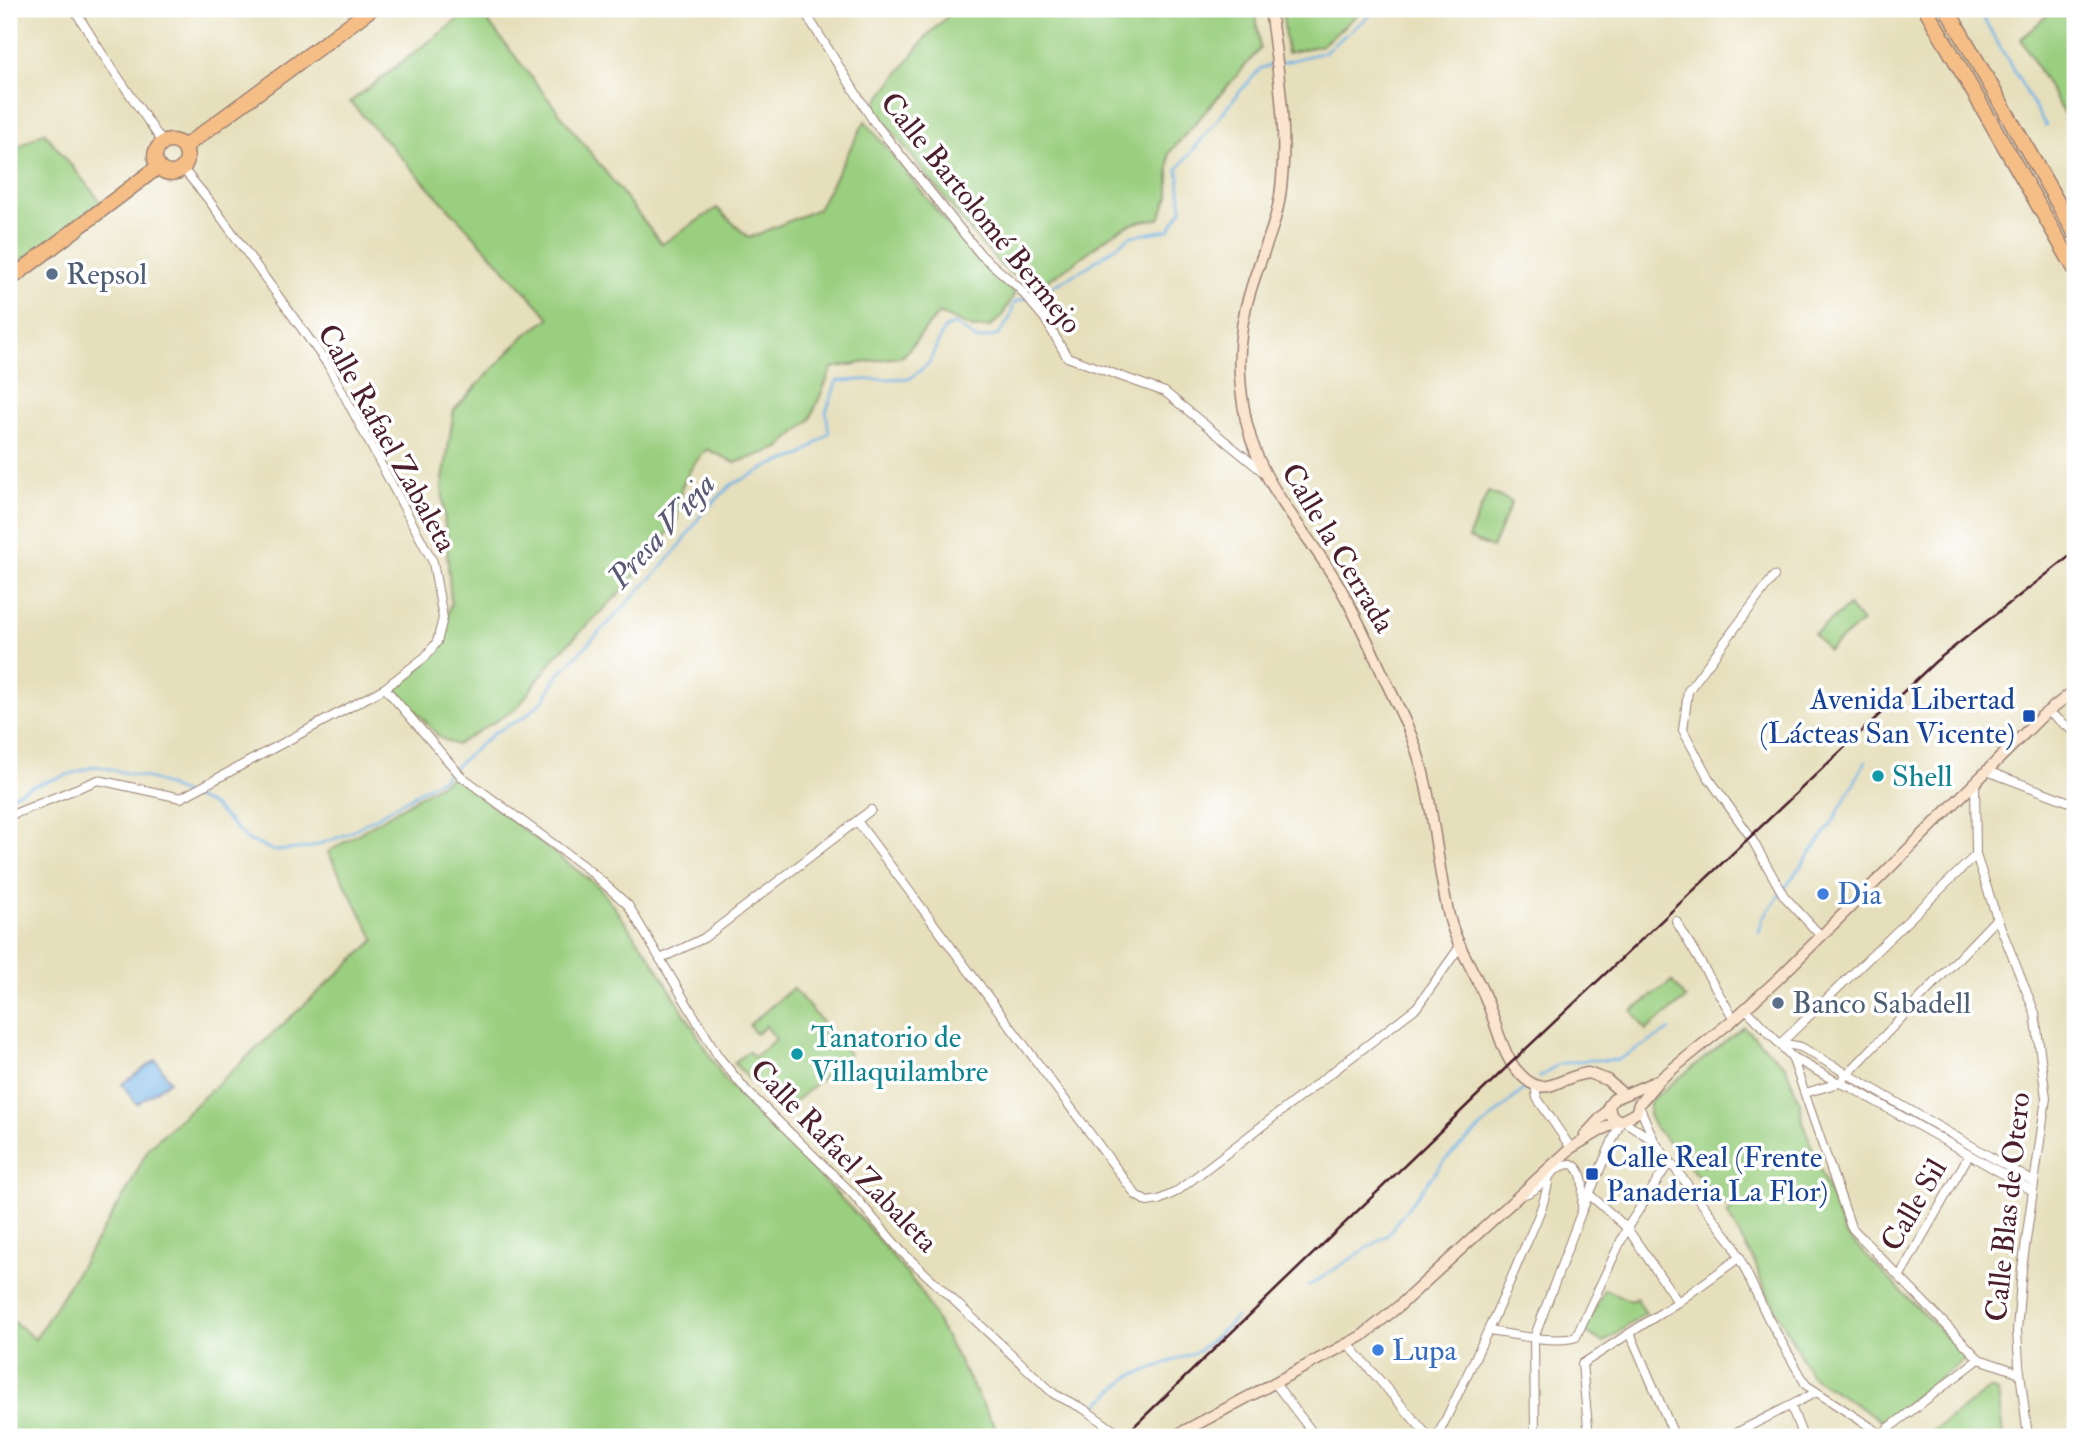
<svg xmlns="http://www.w3.org/2000/svg" width="2084" height="1446" font-family="'IM FELL Double Pica',serif">
<style>
.green{fill:#9acf7f;stroke:#727755;stroke-width:2}
.water{fill:#72b3e6;stroke:#5e6988;stroke-width:2}
.lines{fill:none;stroke-linecap:round;stroke-linejoin:round}
.stream{stroke:#72b3e6;stroke-width:2.5}
.street-casing{stroke:#987f73;stroke-width:10}
.secondary-casing{stroke:#987f73;stroke-width:13}
.highway-casing{stroke:#987f73;stroke-width:17}
.street{stroke:#fff;stroke-width:8}
.secondary{stroke:#fbe5cf;stroke-width:10}
.highway{stroke:#f6be87;stroke-width:14}
.rail{stroke:#4a1f2b;stroke-width:2.5}
.service-dot{fill:#5c6f8a;stroke:#fff;stroke-width:2.5}
.transit-dot{fill:#1a4fb4;stroke:#fff;stroke-width:2.5}
.culture-dot{fill:#0f9aa8;stroke:#fff;stroke-width:2.5}
.shop-dot{fill:#3f7fe0;stroke:#fff;stroke-width:2.5}
.labels{text-anchor:middle;dominant-baseline:central;stroke-width:7;stroke-linejoin:round;paint-order:stroke}
.street-label{font-size:30px;fill:#4a1f2b;stroke:#fff}
.service-label{font-size:30px;fill:#4e5e75;stroke:#fff;text-anchor:start}
.transit-label{font-size:30px;fill:#164399;stroke:#fff;text-anchor:end}
.culture-label{font-size:30px;fill:#0d838f;stroke:#fff;text-anchor:start}
.shop-label{font-size:30px;fill:#366cbe;stroke:#fff;text-anchor:start}
.water-label{font-size:32px;font-style:italic;fill:#5a5a76;stroke:#fff}
</style>
<rect width="100%" height="100%" fill="#fff"/>
<filter id="ink" filterUnits="userSpaceOnUse"><feTurbulence type="fractalNoise" baseFrequency=".0143" numOctaves="2"/><feDisplacementMap in="SourceGraphic" scale="14" xChannelSelector="R" yChannelSelector="G"/><feConvolveMatrix kernelMatrix="1 2 1 2 8 2 1 2 1" color-interpolation-filters="sRGB"/></filter>
<filter id="wash" filterUnits="userSpaceOnUse"><feTurbulence type="fractalNoise" baseFrequency=".00686" numOctaves="4" result="noise"/><feDisplacementMap in="SourceGraphic" scale="28" xChannelSelector="R" yChannelSelector="G"/><feGaussianBlur stdDeviation="1.57" result="paint"/><feColorMatrix in="noise" values="0 0 0 0 0 0 0 0 0 0 0 0 0 0 0 0 0 1.4 0 .05"/><feComposite in="paint" operator="in"/></filter>
<g filter="url(#wash)">
<rect width="100%" height="100%" fill="#e6dfbb"/>
<g class="green">
<polygon points="472,9 478,9 662,244 717,208 749,238 818,209 865,121 970,252 1015,293 1002,316 990,327 973,328 939,313 903,356 832,368 810,420 779,448 735,463 707,449 693,465 682,486 677,520 629,584 557,655 517,708 456,745 440,738 396,689 438,652 451,602 442,487 454,410 525,335 550,318 350,102"/>
<path d="M955 9H1255L1260 49 1169 153V196L1159 219C1118 220 1101 245 1069 266 1057 275 1044 282 1032 290L1000 265 970 230 873 107 928 35Z"/>
<polygon points="1282,9 1364,9 1322,45 1287,53"/>
<polygon points="2054,9 2073,9 2075,11 2075,133 2021,39"/>
<polygon points="44,132 101,202 9,270 9,153"/>
<polygon points="1488,492 1512,502 1492,548 1468,538"/>
<polygon points="1849,606 1862,622 1828,650 1814,634"/>
<polygon points="453,776 599,887 650,956 723,1077 768,1128 779,1135 864,1222 920,1290 996,1429 985,1437 9,1437 9,1318 35,1339 127,1191 149,1147 375,940 328,852"/>
<polygon points="1672,981 1686,999 1646,1030 1632,1011"/>
<polygon points="793,988 850,1055 781,1113 734,1063 748,1051 754,1057 776,1039 766,1026 756,1034 749,1025"/>
<polygon points="1744,1027 1786,1067 1800,1103 1804,1126 1845,1234 1967,1358 1882,1421 1811,1376 1761,1281 1756,1265 1727,1213 1734,1207 1722,1204 1655,1127 1649,1115 1650,1101"/>
<polygon points="1604,1289 1631,1301 1636,1298 1646,1313 1603,1343 1585,1331"/>
<polygon points="1989,1389 1998,1392 2003,1437 1925,1437"/>
</g>
<polygon class="water" points="156,1060 170,1081 137,1104 122,1084"/>
<g class="lines">
<g class="stream">
<polyline points="1978,9 2046,126"/>
<polyline points="1281,63 1324,52 1378,9"/>
<polyline points="191,796 213,806 248,840 274,851 309,848 345,835 387,811 442,778 495,732 523,718 543,701 558,675 659,570 682,543 701,515 731,485 774,464 802,455 829,433 826,412 837,381 911,378 929,363 944,329 955,324 977,340 999,335 1010,318 1014,303 1052,287 1087,267 1131,236 1169,230 1182,209 1178,169 1242,89 1261,68 1275,64"/>
<polyline points="9,797 29,787 96,766 152,779 185,794"/>
<polyline points="1759,932 1763,918 1831,825 1866,761"/>
<polyline points="1539,1078 1558,1064 1587,1060 1618,1060 1670,1030"/>
<polyline points="1309,1286 1386,1236 1444,1161 1524,1089"/>
<polyline points="1096,1406 1129,1377 1199,1351 1237,1317"/>
<polyline points="1006,1437 1028,1428"/>
</g>
</g>
</g>
<g filter="url(#ink)">
<g class="lines">
<g class="street-casing">
<g id="street">
<polyline points="74,9 101,52 163,143"/>
<polyline points="803,9 874,122 981,255 1018,287 1045,319 1067,357 1165,392 1263,472"/>
<polyline points="1774,576 1688,691 1683,730 1708,777 1750,836 1784,896 1821,936"/>
<polyline points="385,688 461,776 590,871 628,905 718,1056 746,1090 851,1192 901,1251 1054,1394 1084,1409 1123,1437"/>
<polyline points="2047,711 2075,732"/>
<polyline points="1987,771 2075,804"/>
<polyline points="1975,783 1976,855 1997,918 2035,1013 2046,1098 2022,1269 2017,1330 2019,1364 2028,1437"/>
<polyline points="9,816 98,780 181,798 385,688 425,657 437,642 443,618 433,562 328,365 208,199 183,169"/>
<polyline points="857,821 1136,1195 1147,1202 1159,1200 1176,1192 1417,1007 1461,945"/>
<polyline points="1676,921 1734,1019"/>
<polyline points="660,959 704,938 871,810"/>
<polyline points="1746,1009 1792,1057 1839,1083 1850,1087 2033,1191"/>
<polyline points="1781,1043 1801,1047 2034,1182"/>
<polyline points="1781,1043 1976,855"/>
<polyline points="1792,1057 1851,1227 1979,1359"/>
<polyline points="1535,1085 1537,1098 1571,1148"/>
<polyline points="1805,1093 1839,1083 1997,918"/>
<polyline points="1639,1106 1653,1138"/>
<polyline points="1624,1121 1654,1141 1733,1244 1768,1318 1806,1385 1875,1430 1882,1437"/>
<path d="M1519 1195C1542 1194 1550 1164 1572 1164 1586 1171 1583 1192 1582 1206"/>
<polyline points="1590,1195 1627,1228 1678,1302"/>
<polyline points="1899,1277 1969,1155"/>
<path d="M1489 1331C1510 1334 1557 1344 1576 1337L1627 1228 1670 1161"/>
<polyline points="1630,1333 1675,1437"/>
<polyline points="1348,1344 1429,1437"/>
<polyline points="1274,1382 1316,1437"/>
<polyline points="1791,1406 1803,1437"/>
<polyline points="1881,1434 1979,1359 2020,1373"/>
<path d="M1437 1437C1466 1378 1494 1320 1519 1260 1531 1232 1550 1198 1549 1167"/>
<polyline points="1535,1437 1534,1338 1581,1213 1621,1121"/>
<polyline points="1589,1437 1582,1364 1678,1302 1740,1257"/>
<polyline points="1728,1437 1815,1393"/>
</g>
</g>
<g class="secondary-casing">
<g id="secondary">
<path d="M1270 9C1278 71 1289 134 1280 196 1275 229 1260 258 1251 289 1239 325 1237 366 1243 404 1253 478 1298 519 1335 579 1354 610 1369 644 1384 677 1393 697 1404 717 1412 738 1434 794 1435 858 1449 916 1456 945 1475 972 1486 999 1495 1020 1501 1049 1514 1067 1543 1104 1554 1078 1588 1073L1607 1080 1623 1094"/>
<polyline points="1659,1080 1614,1099 1609,1105 1611,1116 1621,1121 1636,1113 1639,1104 1659,1080 1734,1019 1778,979 2041,717 2075,690"/>
<polyline points="1585,1135 1609,1109"/>
<polyline points="1173,1437 1362,1336 1399,1306 1571,1148 1617,1121"/>
</g>
</g>
<g class="highway-casing">
<g id="highway">
<polyline points="1926,9 2075,269"/>
<polyline points="1947,9 2075,233"/>
<circle cx="171" cy="157" r="16"/>
<polyline points="184,147 371,9"/>
<polyline points="9,280 158,167"/>
</g>
</g>
<use href="#street" class="street"/>
<use href="#secondary" class="secondary"/>
<use href="#highway" class="highway"/>
<polyline class="rail" points="1123,1437 1511,1063 1936,661 2075,552"/>
</g>
</g>
<g class="service-dot">
<circle cx="52" cy="274" r="7"/>
<circle cx="1778" cy="1003" r="7"/>
</g>
<g class="transit-dot">
<rect x="2022" y="709" width="14" height="14" rx="3.5"/>
<rect x="1585" y="1167" width="14" height="14" rx="3.5"/>
</g>
<g class="culture-dot">
<circle cx="1878" cy="776" r="7"/>
<circle cx="797" cy="1054" r="7"/>
</g>
<g class="shop-dot">
<circle cx="1823" cy="894" r="7"/>
<circle cx="1378" cy="1350" r="7"/>
</g>
<g class="labels">
<g class="street-label">
<text transform="translate(981 213) rotate(51)">Calle Bartolomé Bermejo</text>
<text transform="translate(387 438) rotate(61)">Calle Rafael Zabaleta</text>
<text transform="translate(1338 548) rotate(59)">Calle la Cerrada</text>
<text transform="translate(844 1156) rotate(46)">Calle Rafael Zabaleta</text>
<text transform="translate(1914 1205) rotate(-60)">Calle Sil</text>
<text transform="translate(2008 1207) rotate(-84)">Calle Blas de Otero</text>
</g>
<g class="service-label">
<text x="66" y="274">Repsol</text>
<text x="1792" y="1003">Banco Sabadell</text>
</g>
<g class="transit-label">
<text x="2015" y="699">Avenida Libertad<tspan x="2015" dy="34">(Lácteas San Vicente)</tspan></text>
<text x="1606" y="1157" text-anchor="start">Calle Real (Frente<tspan x="1606" dy="34">Panaderia La Flor)</tspan></text>
</g>
<g class="culture-label">
<text x="1892" y="776">Shell</text>
<text x="811" y="1037">Tanatorio de<tspan x="811" dy="34">Villaquilambre</tspan></text>
</g>
<g class="shop-label">
<text x="1837" y="894">Dia</text>
<text x="1392" y="1350">Lupa</text>
</g>
<g class="water-label">
<text transform="translate(662 531) rotate(-48)">Presa Vieja</text>
</g>
</g>
<rect width="2084" height="1446" fill="none" stroke="#fff" stroke-width="35"/>
</svg>
